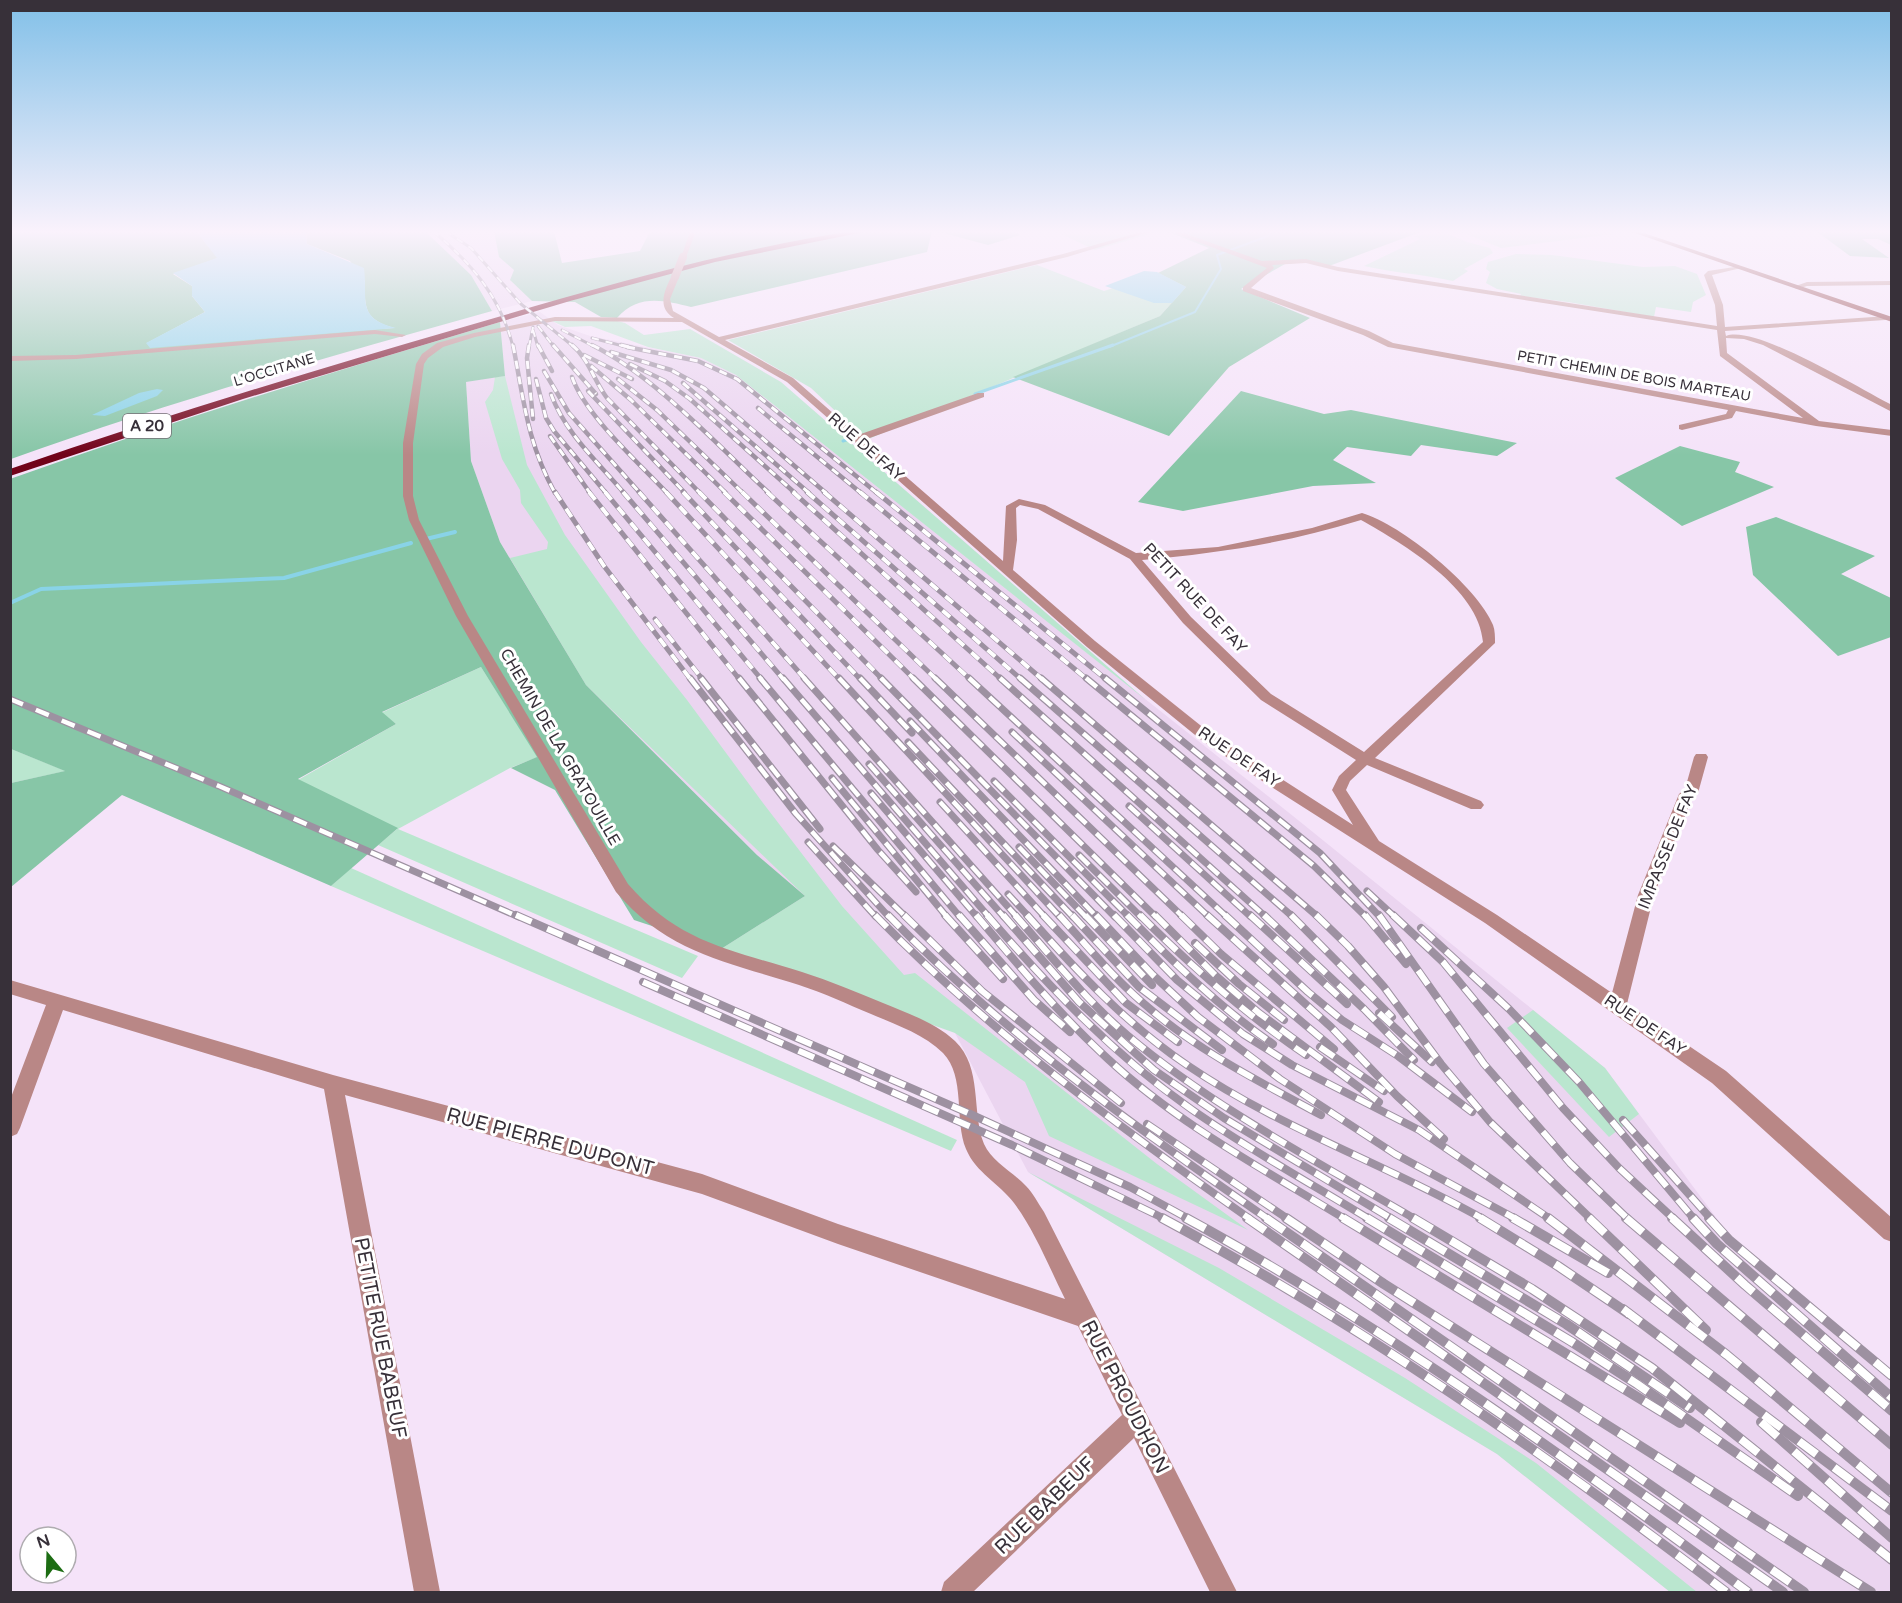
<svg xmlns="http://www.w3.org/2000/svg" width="1902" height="1603" font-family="'Varela Round',sans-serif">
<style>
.built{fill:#ebd5f0}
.green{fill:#bae6cf}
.forest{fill:#87c6a7}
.water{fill:#89d3e7}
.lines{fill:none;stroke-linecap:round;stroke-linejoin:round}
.stream-far2{stroke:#89d3e7;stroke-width:2}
.stream-far1{stroke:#89d3e7;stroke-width:3}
.stream{stroke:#89d3e7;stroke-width:4}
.minor{fill:#b98786;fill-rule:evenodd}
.major{fill:#863136;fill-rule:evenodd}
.highway{fill:#710219;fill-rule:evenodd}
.rail-far5-casing{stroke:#9d91a1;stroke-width:3}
.rail-far4-casing{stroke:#9d91a1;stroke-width:4.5}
.rail-far3-casing{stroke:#9d91a1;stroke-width:5}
.rail-far2-casing{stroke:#9d91a1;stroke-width:7}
.rail-far1-casing{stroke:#9d91a1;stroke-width:8}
.rail-casing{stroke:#9d91a1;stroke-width:10}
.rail-far5{stroke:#fff;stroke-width:2;stroke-dasharray:7;stroke-linecap:butt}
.rail-far4{stroke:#fff;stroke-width:3;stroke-dasharray:8;stroke-linecap:butt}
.rail-far3{stroke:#fff;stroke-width:4;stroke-dasharray:10;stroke-linecap:butt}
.rail-far2{stroke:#fff;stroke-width:4.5;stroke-dasharray:14;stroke-linecap:butt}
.rail-far1{stroke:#fff;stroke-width:6;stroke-dasharray:17;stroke-linecap:butt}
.rail{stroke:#fff;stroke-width:8;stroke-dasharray:22;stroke-linecap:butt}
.minor-bridge{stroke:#b98786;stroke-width:8}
.labels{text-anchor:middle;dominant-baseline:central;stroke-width:6;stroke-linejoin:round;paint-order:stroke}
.far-street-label{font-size:14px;fill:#373039;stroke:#fff}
.shield{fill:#fff;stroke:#736e74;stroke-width:1.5}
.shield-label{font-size:15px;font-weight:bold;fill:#373039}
.street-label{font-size:16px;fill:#373039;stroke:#fff}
.near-street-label{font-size:20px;fill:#373039;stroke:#fff}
</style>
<rect width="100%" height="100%" fill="#f5e3f9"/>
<g class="built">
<polygon points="425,231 494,231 499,257 514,270 510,280 532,301 492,311 471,275"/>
<polygon points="540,312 558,325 590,336 701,358 736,375 1293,816 1605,1068 1738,1247 1891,1376 1891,1592 1670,1592 1497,1454 1028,1172 955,1033 757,855 586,685 500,542 471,461 466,382 505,375 500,322"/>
</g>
<g class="green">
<polygon points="1055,231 1132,231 1150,234 1095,250"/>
<polygon points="1459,231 1606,231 1614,234 1501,248"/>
<path d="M1444 232 1467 242 1490 248 1493 253 1464 269 1468 271 1453 281C1422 274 1394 273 1364 266L1420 239 1414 236Z"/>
<polygon points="1516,254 1552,255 1643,267 1675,266 1697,274 1706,295 1693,302 1691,312 1656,307 1654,317 1568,302 1520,296 1521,294 1497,289 1486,283 1490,272 1486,269 1488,262"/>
<polygon points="1037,265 1104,291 1158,273 1186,287 1160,316 866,440 811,388 728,340"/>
<polygon points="613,320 625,323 644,335 690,329 781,382 1146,700 736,375 701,358 648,347 591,326 565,327 552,321"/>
<polygon points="505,376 527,465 565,535 641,642 687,700 763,803 842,906 904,975 915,973 1157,1164 1248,1230 1049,1136 1025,1082 955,1033 721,949 805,896 586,685 510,558 547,549 548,542 521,503 520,490 502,459 485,402 493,390 495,377"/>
<polygon points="481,667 538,757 510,768 398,829 698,956 682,978 378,845 397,829 298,780 396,724 381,713"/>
<polygon points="11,749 66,771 11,783"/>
<polygon points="351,868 957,1140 951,1151 331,886"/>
<polygon points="1533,1010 1605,1068 1639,1114 1609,1137 1507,1028"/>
<polygon points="1028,1172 1219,1268 1405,1378 1536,1463 1697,1592 1670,1592 1497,1454"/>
</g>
<g class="forest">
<path d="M11 231H196L218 258 173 274 192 286V296L205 312 147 343 394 328C365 320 364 308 365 281L350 261 307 244 306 231H425L471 275 492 311C330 356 169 402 11 459Z"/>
<path d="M494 231H554L562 263 640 251 650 231H932L927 252 691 307C663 300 638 294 617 318L601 317 575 302 532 301 510 280 514 270 499 257Z"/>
<polygon points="936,231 1015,231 1020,235 988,245"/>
<polygon points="1166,231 1423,231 1329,266 1307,262 1285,264 1241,289 1310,318 1229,367 1169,436 1013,377 1160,316 1186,287 1158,273 1209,248"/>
<polygon points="1816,231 1886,231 1891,234 1891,245 1878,239 1862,239 1889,258 1850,256"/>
<path d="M500 322 505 376 466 382 471 461 500 542 586 685 757 855 805 896 721 949 634 920 555 790 511 768 537 757 481 667 382 712 396 724 298 779 398 828 331 886 122 795 11 887V783L65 771 11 749 10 479C172 421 336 371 500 322Z"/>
<polygon points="1241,391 1324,414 1351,410 1517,443 1497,456 1421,445 1411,456 1347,447 1333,460 1376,483 1313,486 1183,511 1138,502"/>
<polygon points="1680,446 1740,462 1735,472 1774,487 1682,526 1615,478"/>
<polygon points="1776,517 1875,556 1841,574 1891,598 1891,637 1838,656 1753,575 1746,527"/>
</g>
<g class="water">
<path d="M196 231H306L307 244 364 268C368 300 356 318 396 328L150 348 146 343 205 312 192 296V286L173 273 217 258Z"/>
<polygon points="1144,271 1157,272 1186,287 1172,303 1154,303 1105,286"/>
<polygon points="157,389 163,390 157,396 105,416 92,415 139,393"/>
</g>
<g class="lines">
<polyline class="stream-far2" points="1109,347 1195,312 1221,269 1217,255 1268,236 1270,231"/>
<g class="stream-far1">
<polyline points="975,394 1113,345"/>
<polyline points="843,441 852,438"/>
</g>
<g class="stream">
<polyline points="426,539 455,532"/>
<polyline points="10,603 41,589 284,578 411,543"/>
</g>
<g class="minor">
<path d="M1144 231H1153L1067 257 725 340 793 378 858 435 978 393H984V397L864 440 1003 561 1006 506 1019 499 1045 505 1136 553 1218 547 1312 528 1362 513C1401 524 1478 587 1493 625 1495 630 1495 637 1495 643L1375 758 1481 801 1484 805 1481 809H1471L1367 765 1350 781 1346 790 1379 841 1497 915 1612 993 1638 895 1679 794 1685 789 1694 757 1696 754H1706L1708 757 1698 793 1692 798 1654 895 1627 1004 1726 1071 1892 1218V1242L1884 1239 1712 1083 1485 923 1256 777 1200 739 1087 647 787 382 682 322 555 321 475 337 443 347 428 358 424 364 413 443V496L419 520 468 616 628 884C679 943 732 950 802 972 830 981 856 992 883 1003 907 1013 936 1023 955 1041 983 1068 971 1111 984 1144 992 1162 1013 1172 1026 1186 1033 1193 1038 1203 1044 1212L1237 1592H1210L1134 1438 973 1592H941L944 1582 1122 1415 1078 1326 838 1244 702 1194 345 1095 440 1592H414L324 1089 63 1010 20 1128 17 1134 10 1137V1100L46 1005 10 994V980L333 1075 702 1174 838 1224 1065 1299C1049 1267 1035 1231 1014 1203 999 1183 976 1173 966 1149 954 1120 966 1077 943 1053 924 1034 894 1024 871 1014 847 1004 824 993 799 985 727 962 668 953 616 892L456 616 409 520 403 496V443L416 364 422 354 437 343 474 333 555 317 674 318C656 307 665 290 672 275L679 277 670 299 673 311 719 337 1063 254ZM1020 505 1038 509 1130 559 1183 623 1261 700 1356 760 1339 776 1332 790 1353 825 1210 733 1095 641 1013 570 1017 540 1016 508ZM1361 520C1404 544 1479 589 1483 642L1364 752 1271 694 1191 617 1142 560C1219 553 1287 543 1361 520Z"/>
<path d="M1169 231H1178L1262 261 1306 259 1338 267 1717 326 1715 305 1704 275 1708 271 1741 266V268L1712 275 1723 305 1725 327 1888 316 1889 318 1885 320 1725 331 1726 336C1755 324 1860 389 1892 405V412L1763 345 1744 339 1726 338 1727 353 1819 421 1892 430V436L1816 426 1736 411 1732 418 1682 430 1679 429V425L1726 414 1728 410 1388 347 1363 335 1243 291V287L1267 268ZM1306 263 1338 271 1717 330 1720 356 1803 418 1393 343 1369 331 1251 288 1274 268 1272 265Z"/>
<polygon points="692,232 695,234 686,257 681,258 689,234"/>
<polygon points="1892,281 1892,285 1807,286 1797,289 1793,287 1807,282"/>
<polygon points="375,330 406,335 402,337 375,334 76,359 10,361 10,356 76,355"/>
</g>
<polygon class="major" points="1629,231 1638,231 1892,317 1892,322"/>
<path class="highway" d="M852 231H869L715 262 570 301 243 399 10 476V469C159 417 309 372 460 328 590 290 718 252 852 231Z"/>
<g class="rail-far5-casing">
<g id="rail-far5">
<path d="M433 231C471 263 501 297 513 347"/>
<polyline points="445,231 471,248 521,304 574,347"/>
<polyline points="538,326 554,347"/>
<polyline points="533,330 538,347"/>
<polyline points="562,330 595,347"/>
<polyline points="592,338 627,347"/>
<polyline points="529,347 533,327"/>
</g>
</g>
<g class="rail-far4-casing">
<g id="rail-far4">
<path d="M513 345C524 401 527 442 555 493"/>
<polyline points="529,345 527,358 533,419"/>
<polyline points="538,345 552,371"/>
<polyline points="553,345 596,394"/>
<path d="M572 345C589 359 594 381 607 398L700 493"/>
<path d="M592 345C656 377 717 445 769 493"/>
<polyline points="621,345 633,348"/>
<polyline points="627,347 698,361 737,379 877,493"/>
<polyline points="611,352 671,370 704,388 826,493"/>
<polyline points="584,355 632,379"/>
<polyline points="630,364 665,381 690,399 795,493"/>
<polyline points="591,366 631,400 726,493"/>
<polyline points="544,371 569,413 640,493"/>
<path d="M572 377C585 415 639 463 667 493"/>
<polyline points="536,379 546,418 554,431 606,493"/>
<polyline points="618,379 657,410 743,493"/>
<polyline points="683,383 809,493"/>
<polyline points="588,391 685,493"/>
<path d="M551 394C565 433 598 462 624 493"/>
<polyline points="758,408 861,493"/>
<polyline points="550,436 590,493"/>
</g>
</g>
<g class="rail-far3-casing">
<g id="rail-far3">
<polyline points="555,492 604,566 691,680"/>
<polyline points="589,492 740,680"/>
<polyline points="605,492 762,680"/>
<polyline points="623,492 784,680"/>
<polyline points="639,492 806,680"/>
<polyline points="666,492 840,680"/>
<polyline points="683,492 861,680"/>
<polyline points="699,492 883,680"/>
<polyline points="724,492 915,680"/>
<polyline points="742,492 937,680"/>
<polyline points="767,492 971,680"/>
<polyline points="793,492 1002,680"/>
<polyline points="807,492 1022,680"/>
<polyline points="824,492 1043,680"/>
<polyline points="860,492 1088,680"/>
<polyline points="876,492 1107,680"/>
<polyline points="655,619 703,680"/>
</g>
</g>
<g class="rail-far2-casing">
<g id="rail-far2">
<polyline points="690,678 796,814 889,917"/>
<polyline points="701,678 820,829"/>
<polyline points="739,678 878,850 916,892"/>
<polyline points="760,678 960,917"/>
<polyline points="783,678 989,917"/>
<polyline points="804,678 1017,917"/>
<polyline points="839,678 1060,917"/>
<polyline points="860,678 912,733"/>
<polyline points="881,678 1115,917"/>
<polyline points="913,678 1156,917"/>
<polyline points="935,678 1183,917"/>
<polyline points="969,678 1227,917"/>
<polyline points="1000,678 1266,917"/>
<polyline points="1020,678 1293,917"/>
<polyline points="1041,678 1318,917"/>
<polyline points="1086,678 1314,866 1366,917"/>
<polyline points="1105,678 1320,853 1380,917"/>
<polyline points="10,699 219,786 519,917"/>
<polyline points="910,721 1097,917"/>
<polyline points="1012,732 1209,917"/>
<polyline points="908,742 1073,917"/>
<polyline points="869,764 1004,917"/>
<polyline points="832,778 947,917"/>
<polyline points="994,781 1129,917"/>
<polyline points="871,793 977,917"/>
<polyline points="940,802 1045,917"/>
<polyline points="1129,806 1251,917"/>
<polyline points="808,842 876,917"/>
<polyline points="833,846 906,917"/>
<polyline points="1019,847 1086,917"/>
<polyline points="1079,855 1141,917"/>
<polyline points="1367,891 1395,917"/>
<polyline points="1008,894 1029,917"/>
</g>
</g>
<g class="rail-far1-casing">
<g id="rail-far1">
<polyline points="516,915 968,1113 1130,1187 1189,1219"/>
<path d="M875 915C988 1031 1118 1126 1250 1219"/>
<path d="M888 915C1001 1031 1135 1127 1268 1219"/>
<polyline points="904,915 982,991 1121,1103"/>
<polyline points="945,915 1003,979"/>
<polyline points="959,915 1034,1000 1070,1032"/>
<path d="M976 915C1018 965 1060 1015 1108 1059 1178 1124 1265 1170 1345 1219"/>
<path d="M987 915C1049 987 1114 1055 1191 1109 1248 1149 1310 1183 1369 1219"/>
<polyline points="1003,915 1079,1002 1154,1070 1224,1118 1392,1219"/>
<path d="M1015 915C1051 956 1086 1000 1127 1035 1214 1108 1318 1162 1415 1219"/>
<path d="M1027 915C1076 970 1126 1024 1187 1065 1279 1128 1386 1164 1483 1219"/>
<polyline points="1043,915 1126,1003 1178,1042"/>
<path d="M1059 915C1088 947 1116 981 1149 1008 1200 1052 1262 1083 1321 1115"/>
<polyline points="1072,915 1139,987 1222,1050"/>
<polyline points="1085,915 1152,985"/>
<polyline points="1096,915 1153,975 1198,1017 1280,1079 1395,1154 1516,1219"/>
<polyline points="1114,915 1177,980 1243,1034 1292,1065 1419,1130 1550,1219"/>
<path d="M1127 915C1173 962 1219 1007 1273 1044"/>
<path d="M1140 915C1192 967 1245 1014 1306 1055"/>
<polyline points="1155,915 1215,975 1259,1013 1379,1102"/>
<polyline points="1181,915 1221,954 1334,1049"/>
<polyline points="1207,915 1331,1027 1397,1096 1444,1139"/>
<polyline points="1225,915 1308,992 1342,1020 1398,1056 1472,1112"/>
<polyline points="1250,915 1347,1004"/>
<polyline points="1264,915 1364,1009 1414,1060"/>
<polyline points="1291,915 1392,1017"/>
<polyline points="1316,915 1348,946 1384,987 1441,1064 1490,1122 1591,1219"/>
<polyline points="1365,915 1406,964"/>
<polyline points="1379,915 1484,1064 1570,1163 1628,1219"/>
<polyline points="1393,915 1443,962 1563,1108 1619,1168 1674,1219"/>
<polyline points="1421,928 1509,1009 1579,1082 1694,1219"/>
<polyline points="1195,943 1239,984 1284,1020"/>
<polyline points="643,982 1012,1145 1165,1219"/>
<polyline points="1379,1013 1432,1062"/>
<polyline points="1320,1047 1384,1091"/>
<polyline points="1623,1120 1711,1219"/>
<polyline points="1147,1124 1288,1219"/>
</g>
</g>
<g class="rail-casing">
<g id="rail">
<path d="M1162 1218C1362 1325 1546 1454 1726 1592"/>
<path d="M1186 1218C1384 1326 1567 1458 1748 1592"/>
<polyline points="1247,1218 1783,1592"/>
<polyline points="1266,1218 1804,1592"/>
<polyline points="1286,1218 1384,1284 1871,1592"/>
<polyline points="1343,1218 1680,1423"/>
<polyline points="1367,1218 1572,1342 1637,1384 1798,1496"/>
<polyline points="1389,1218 1566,1324 1690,1408"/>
<polyline points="1413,1218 1532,1289 1652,1368 1892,1560"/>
<polyline points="1480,1218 1558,1266 1629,1314"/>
<polyline points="1513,1218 1608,1273"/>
<polyline points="1548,1218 1727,1355 1892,1493"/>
<polyline points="1589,1218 1706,1330"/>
<polyline points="1626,1218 1892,1445"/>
<polyline points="1672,1218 1745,1285 1892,1411"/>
<polyline points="1693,1218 1717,1244 1892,1398"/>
<polyline points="1709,1218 1729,1240 1892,1376"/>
<polyline points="1623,1309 1892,1511"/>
<polyline points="1761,1422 1892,1538"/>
</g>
</g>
<use href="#rail-far5" class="rail-far5"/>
<use href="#rail-far4" class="rail-far4"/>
<use href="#rail-far3" class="rail-far3"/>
<use href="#rail-far2" class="rail-far2"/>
<use href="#rail-far1" class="rail-far1"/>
<use href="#rail" class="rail"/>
<polyline class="minor-bridge" points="675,277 683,257"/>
</g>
<linearGradient id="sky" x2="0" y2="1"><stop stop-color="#82c0e8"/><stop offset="0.51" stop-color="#faf2fc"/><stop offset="1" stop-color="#faf2fc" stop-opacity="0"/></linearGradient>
<rect width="1902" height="455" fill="url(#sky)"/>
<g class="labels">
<g class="far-street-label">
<text transform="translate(274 370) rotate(-17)">L'OCCITANE</text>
<text transform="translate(1634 376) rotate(10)">PETIT CHEMIN DE BOIS MARTEAU</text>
</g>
<rect class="shield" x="123" y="414" width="48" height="24" rx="4.5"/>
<g class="shield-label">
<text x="147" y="426">A 20</text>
</g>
<g class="street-label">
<text transform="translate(866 447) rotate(41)">RUE DE FAY</text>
<text transform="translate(1195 598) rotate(47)">PETIT RUE DE FAY</text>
<text transform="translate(560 747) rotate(60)">CHEMIN DE LA GRATOUILLE</text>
<text transform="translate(1239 757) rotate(34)">RUE DE FAY</text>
<text transform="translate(1668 847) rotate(-68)">IMPASSE DE FAY</text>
<text transform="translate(1645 1025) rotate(34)">RUE DE FAY</text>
</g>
<g class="near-street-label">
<text transform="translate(550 1142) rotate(15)">RUE PIERRE DUPONT</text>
<text transform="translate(380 1338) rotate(79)">PETITE RUE BABEUF</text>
<text transform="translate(1125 1397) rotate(63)">RUE PROUDHON</text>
<text transform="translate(1045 1506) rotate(-44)">RUE BABEUF</text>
</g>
</g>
<rect width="1902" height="1603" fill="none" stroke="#373039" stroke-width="24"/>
<g transform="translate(48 1555) rotate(341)"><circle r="28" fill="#ffffff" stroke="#afacb0" stroke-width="1.5"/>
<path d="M0-4.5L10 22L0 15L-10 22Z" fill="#1d6d13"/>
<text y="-9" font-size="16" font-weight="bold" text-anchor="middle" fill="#373039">N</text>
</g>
</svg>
